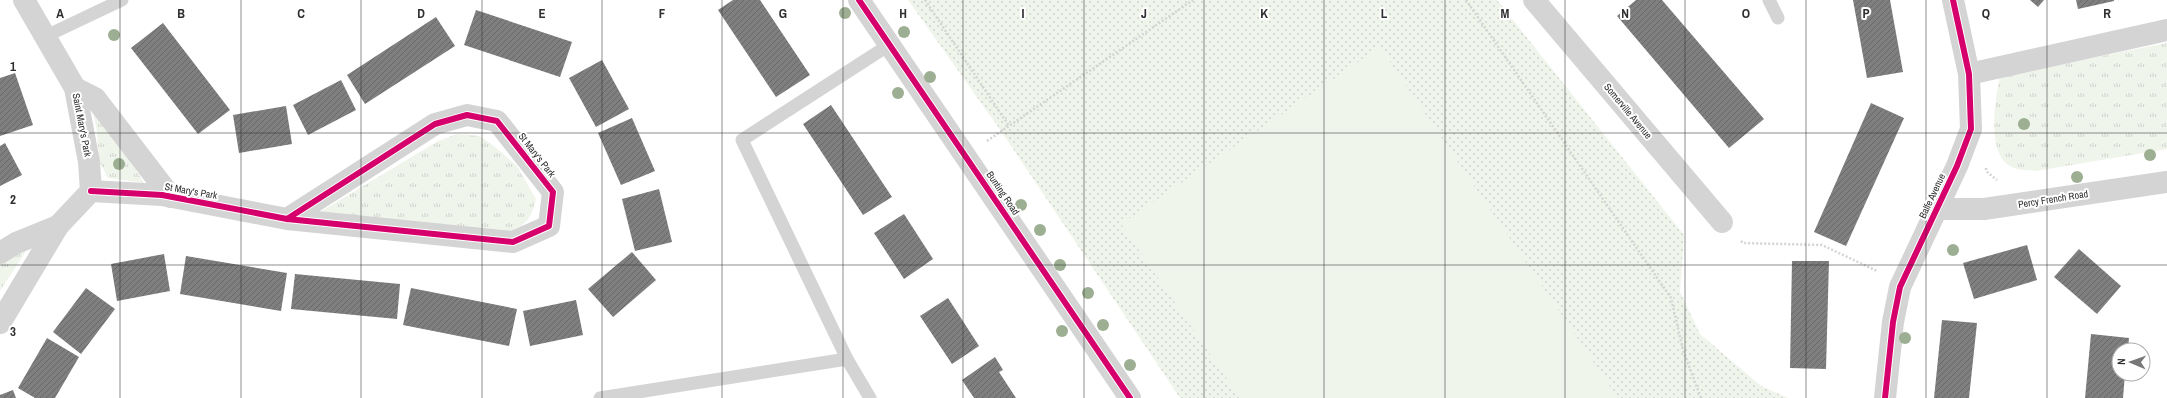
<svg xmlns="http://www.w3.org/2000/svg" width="2167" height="398" font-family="'Archivo Narrow',sans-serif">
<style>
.grass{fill:url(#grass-tufts)}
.park{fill:url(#park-dots)}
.pitch{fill:#f0f5ec}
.building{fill:url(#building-hatch)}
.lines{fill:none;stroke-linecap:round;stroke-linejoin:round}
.path{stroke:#d4d4d4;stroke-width:2.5;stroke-dasharray:2 2;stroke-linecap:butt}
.service{stroke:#d4d4d4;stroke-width:13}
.minor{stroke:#d4d4d4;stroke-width:22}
.cycleway-casing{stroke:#fff;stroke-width:8}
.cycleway{stroke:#d6006c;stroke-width:6}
.tree{fill:#9daf93}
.grid{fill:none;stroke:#2f2f2f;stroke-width:1;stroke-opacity:0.55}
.labels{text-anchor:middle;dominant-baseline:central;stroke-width:4;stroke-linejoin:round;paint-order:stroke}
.street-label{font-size:10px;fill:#2f2f2f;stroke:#fff}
.grid-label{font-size:13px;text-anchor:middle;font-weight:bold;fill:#2f2f2f;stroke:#fff;stroke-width:4;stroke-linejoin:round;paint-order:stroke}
</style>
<defs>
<pattern id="grass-tufts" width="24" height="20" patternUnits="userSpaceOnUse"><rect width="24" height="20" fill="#f0f5ec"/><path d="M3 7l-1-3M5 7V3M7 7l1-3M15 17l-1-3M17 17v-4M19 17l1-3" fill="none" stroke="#ced2cb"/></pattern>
<pattern id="park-dots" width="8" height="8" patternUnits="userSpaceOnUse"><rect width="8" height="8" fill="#f0f5ec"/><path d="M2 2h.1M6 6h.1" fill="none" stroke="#ced2cb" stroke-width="1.8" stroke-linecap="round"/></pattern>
<pattern id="building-hatch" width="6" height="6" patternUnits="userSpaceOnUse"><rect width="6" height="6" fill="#7f7f7f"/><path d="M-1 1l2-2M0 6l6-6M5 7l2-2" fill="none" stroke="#686868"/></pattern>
</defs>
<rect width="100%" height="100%" fill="#fff"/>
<g class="grass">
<path d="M2167 43V149L2036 171C2029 170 2021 171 2014 168 1985 157 1995 100 2000 76Z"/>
<polygon points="93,111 128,157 144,183 108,178 99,161 97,132"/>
<path d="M457 134 480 136 494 146 517 166 536 199C531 218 527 225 508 233L315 215 438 141Z"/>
<polygon points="28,248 0,291 0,265"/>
</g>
<polygon class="park" points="908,0 1497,0 1684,235 1680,292 1700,334 1761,386 1788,398 1180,398 1001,131"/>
<polygon class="pitch" points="1380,47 1618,398 1240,398 1121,224"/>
<g class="building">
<polygon points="733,0 760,0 810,75 776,97 718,10"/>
<polygon points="1636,0 1662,0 1764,119 1729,148 1617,16"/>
<polygon points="1853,0 1890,0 1903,72 1867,78"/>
<polygon points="2030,0 2044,0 2038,7"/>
<polygon points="2076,0 2114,0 2114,1 2078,9"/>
<polygon points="476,10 572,42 560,77 464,45"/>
<polygon points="436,17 455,46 365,104 347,75"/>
<polygon points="163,23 230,110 198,134 131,48"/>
<polygon points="602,60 629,109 596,127 569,78"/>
<polygon points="15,73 33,125 0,136 0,78"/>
<polygon points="341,80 356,110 308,135 293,105"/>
<polygon points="1871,103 1904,118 1846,246 1814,232"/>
<polygon points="831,105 892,197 863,215 803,124"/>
<polygon points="286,106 292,144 239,153 233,115"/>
<polygon points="632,118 655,171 621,185 598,133"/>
<polygon points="5,143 22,175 0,186 0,146"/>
<polygon points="659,189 672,242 635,251 622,199"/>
<polygon points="904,214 933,259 904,279 874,233"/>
<polygon points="2027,245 2037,280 1974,299 1963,263"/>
<polygon points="2079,249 2121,286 2097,314 2054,277"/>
<polygon points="632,252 656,280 613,317 588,289"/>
<polygon points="164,254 170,291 117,301 111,264"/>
<polygon points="186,256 287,273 281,311 180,294"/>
<polygon points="1792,261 1829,261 1826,369 1790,368"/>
<polygon points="295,274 400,284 397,319 291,309"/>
<polygon points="86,288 115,309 81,354 53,332"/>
<polygon points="411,288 517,309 509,346 403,325"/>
<polygon points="948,298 979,346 952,364 920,316"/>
<polygon points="576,300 583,335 530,346 523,311"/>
<polygon points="1942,320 1977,323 1969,398 1934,398"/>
<polygon points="2091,334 2129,338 2128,350 2119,350 2119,374 2125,374 2123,398 2085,398"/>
<polygon points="47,338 79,357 55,398 35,398 18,388"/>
<polygon points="995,357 1003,370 999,372 1016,398 974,398 962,380"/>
<polygon points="13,390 16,398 0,398 0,395"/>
</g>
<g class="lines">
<g class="path">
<polyline points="925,0 1009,126"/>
<polyline points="1466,0 1671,298 1683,350 1701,398"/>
<polyline points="987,141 1193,0"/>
<polyline points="1986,168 1986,171 1997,180"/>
<polyline points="1741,241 1743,243 1822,245 1877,271"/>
</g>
<g class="service">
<polyline points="1769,0 1778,18"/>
<polyline points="44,37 122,0"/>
<polyline points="847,359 742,140 889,45"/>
<polyline points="600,398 847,359 870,398"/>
</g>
<g class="minor">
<polyline points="859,0 1130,398"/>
<polyline points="1534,0 1722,222"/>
<polyline points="1969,74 2167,30"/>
<polyline points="75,88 95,98 171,197"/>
<polyline points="91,191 162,195 287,219 513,242 549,226 553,192 497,121 467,115 435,124 287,219"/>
<polyline points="1938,209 1984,209 2167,182"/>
<polyline points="0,253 16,243 58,226"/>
<polyline points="0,323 58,226 91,191 89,162 75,88 24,0"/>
<polyline points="1885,398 1893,322 1900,287 1957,166 1971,129 1969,74 1953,0"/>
</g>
<g class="cycleway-casing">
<g id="cycleway">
<polyline points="859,0 1130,398"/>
<polyline points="91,191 162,195 287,219 513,242 549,226 553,192 497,121 467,115 435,124 287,219"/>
<polyline points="1885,398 1893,322 1900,287 1957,166 1971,129 1969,74 1953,0"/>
</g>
</g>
<use href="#cycleway" class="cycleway"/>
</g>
<g class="tree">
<circle cx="845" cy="13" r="6"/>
<circle cx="904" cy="32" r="6"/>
<circle cx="114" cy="35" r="6"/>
<circle cx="930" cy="77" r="6"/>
<circle cx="898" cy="93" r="6"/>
<circle cx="2024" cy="124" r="6"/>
<circle cx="2150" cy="155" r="6"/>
<circle cx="119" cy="164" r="6"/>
<circle cx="2077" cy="177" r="6"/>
<circle cx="1021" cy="205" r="6"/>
<circle cx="1040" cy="230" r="6"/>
<circle cx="1953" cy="250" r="6"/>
<circle cx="1060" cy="265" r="6"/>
<circle cx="1088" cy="293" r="6"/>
<circle cx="1103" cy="325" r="6"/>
<circle cx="1062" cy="331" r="6"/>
<circle cx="1905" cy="338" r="6"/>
<circle cx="1130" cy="365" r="6"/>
</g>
<path class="grid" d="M120 0V398M241 0V398M361 0V398M482 0V398M602 0V398M722 0V398M843 0V398M963 0V398M1084 0V398M1204 0V398M1324 0V398M1445 0V398M1565 0V398M1685 0V398M1806 0V398M1926 0V398M2047 0V398M0 133H2167M0 265H2167"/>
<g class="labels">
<g class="street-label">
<text transform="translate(1628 111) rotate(50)">Somerville Avenue</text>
<text transform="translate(82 125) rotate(79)">Saint Mary's Park</text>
<text transform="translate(537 155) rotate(52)">St Mary's Park</text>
<text transform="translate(191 191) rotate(10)">St Mary's Park</text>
<text transform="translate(1003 193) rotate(56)">Bunting Road</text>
<text transform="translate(1932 196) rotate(-65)">Balfe Avenue</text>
<text transform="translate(2053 199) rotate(-9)">Percy French Road</text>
</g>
</g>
<g class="grid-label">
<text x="60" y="18">A</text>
<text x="181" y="18">B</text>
<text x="301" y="18">C</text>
<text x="421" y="18">D</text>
<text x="542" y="18">E</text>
<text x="662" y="18">F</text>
<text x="783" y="18">G</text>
<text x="903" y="18">H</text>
<text x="1023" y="18">I</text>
<text x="1144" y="18">J</text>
<text x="1264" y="18">K</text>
<text x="1384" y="18">L</text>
<text x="1505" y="18">M</text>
<text x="1625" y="18">N</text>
<text x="1746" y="18">O</text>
<text x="1866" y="18">P</text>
<text x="1986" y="18">Q</text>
<text x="2107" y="18">R</text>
<text x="13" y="71">1</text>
<text x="13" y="204">2</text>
<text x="13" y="336">3</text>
</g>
<g transform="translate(2131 362) rotate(272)"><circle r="19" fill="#ffffff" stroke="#acacac"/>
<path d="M0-3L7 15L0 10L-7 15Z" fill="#787878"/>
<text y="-6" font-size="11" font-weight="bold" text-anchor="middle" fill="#2f2f2f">N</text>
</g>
</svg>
